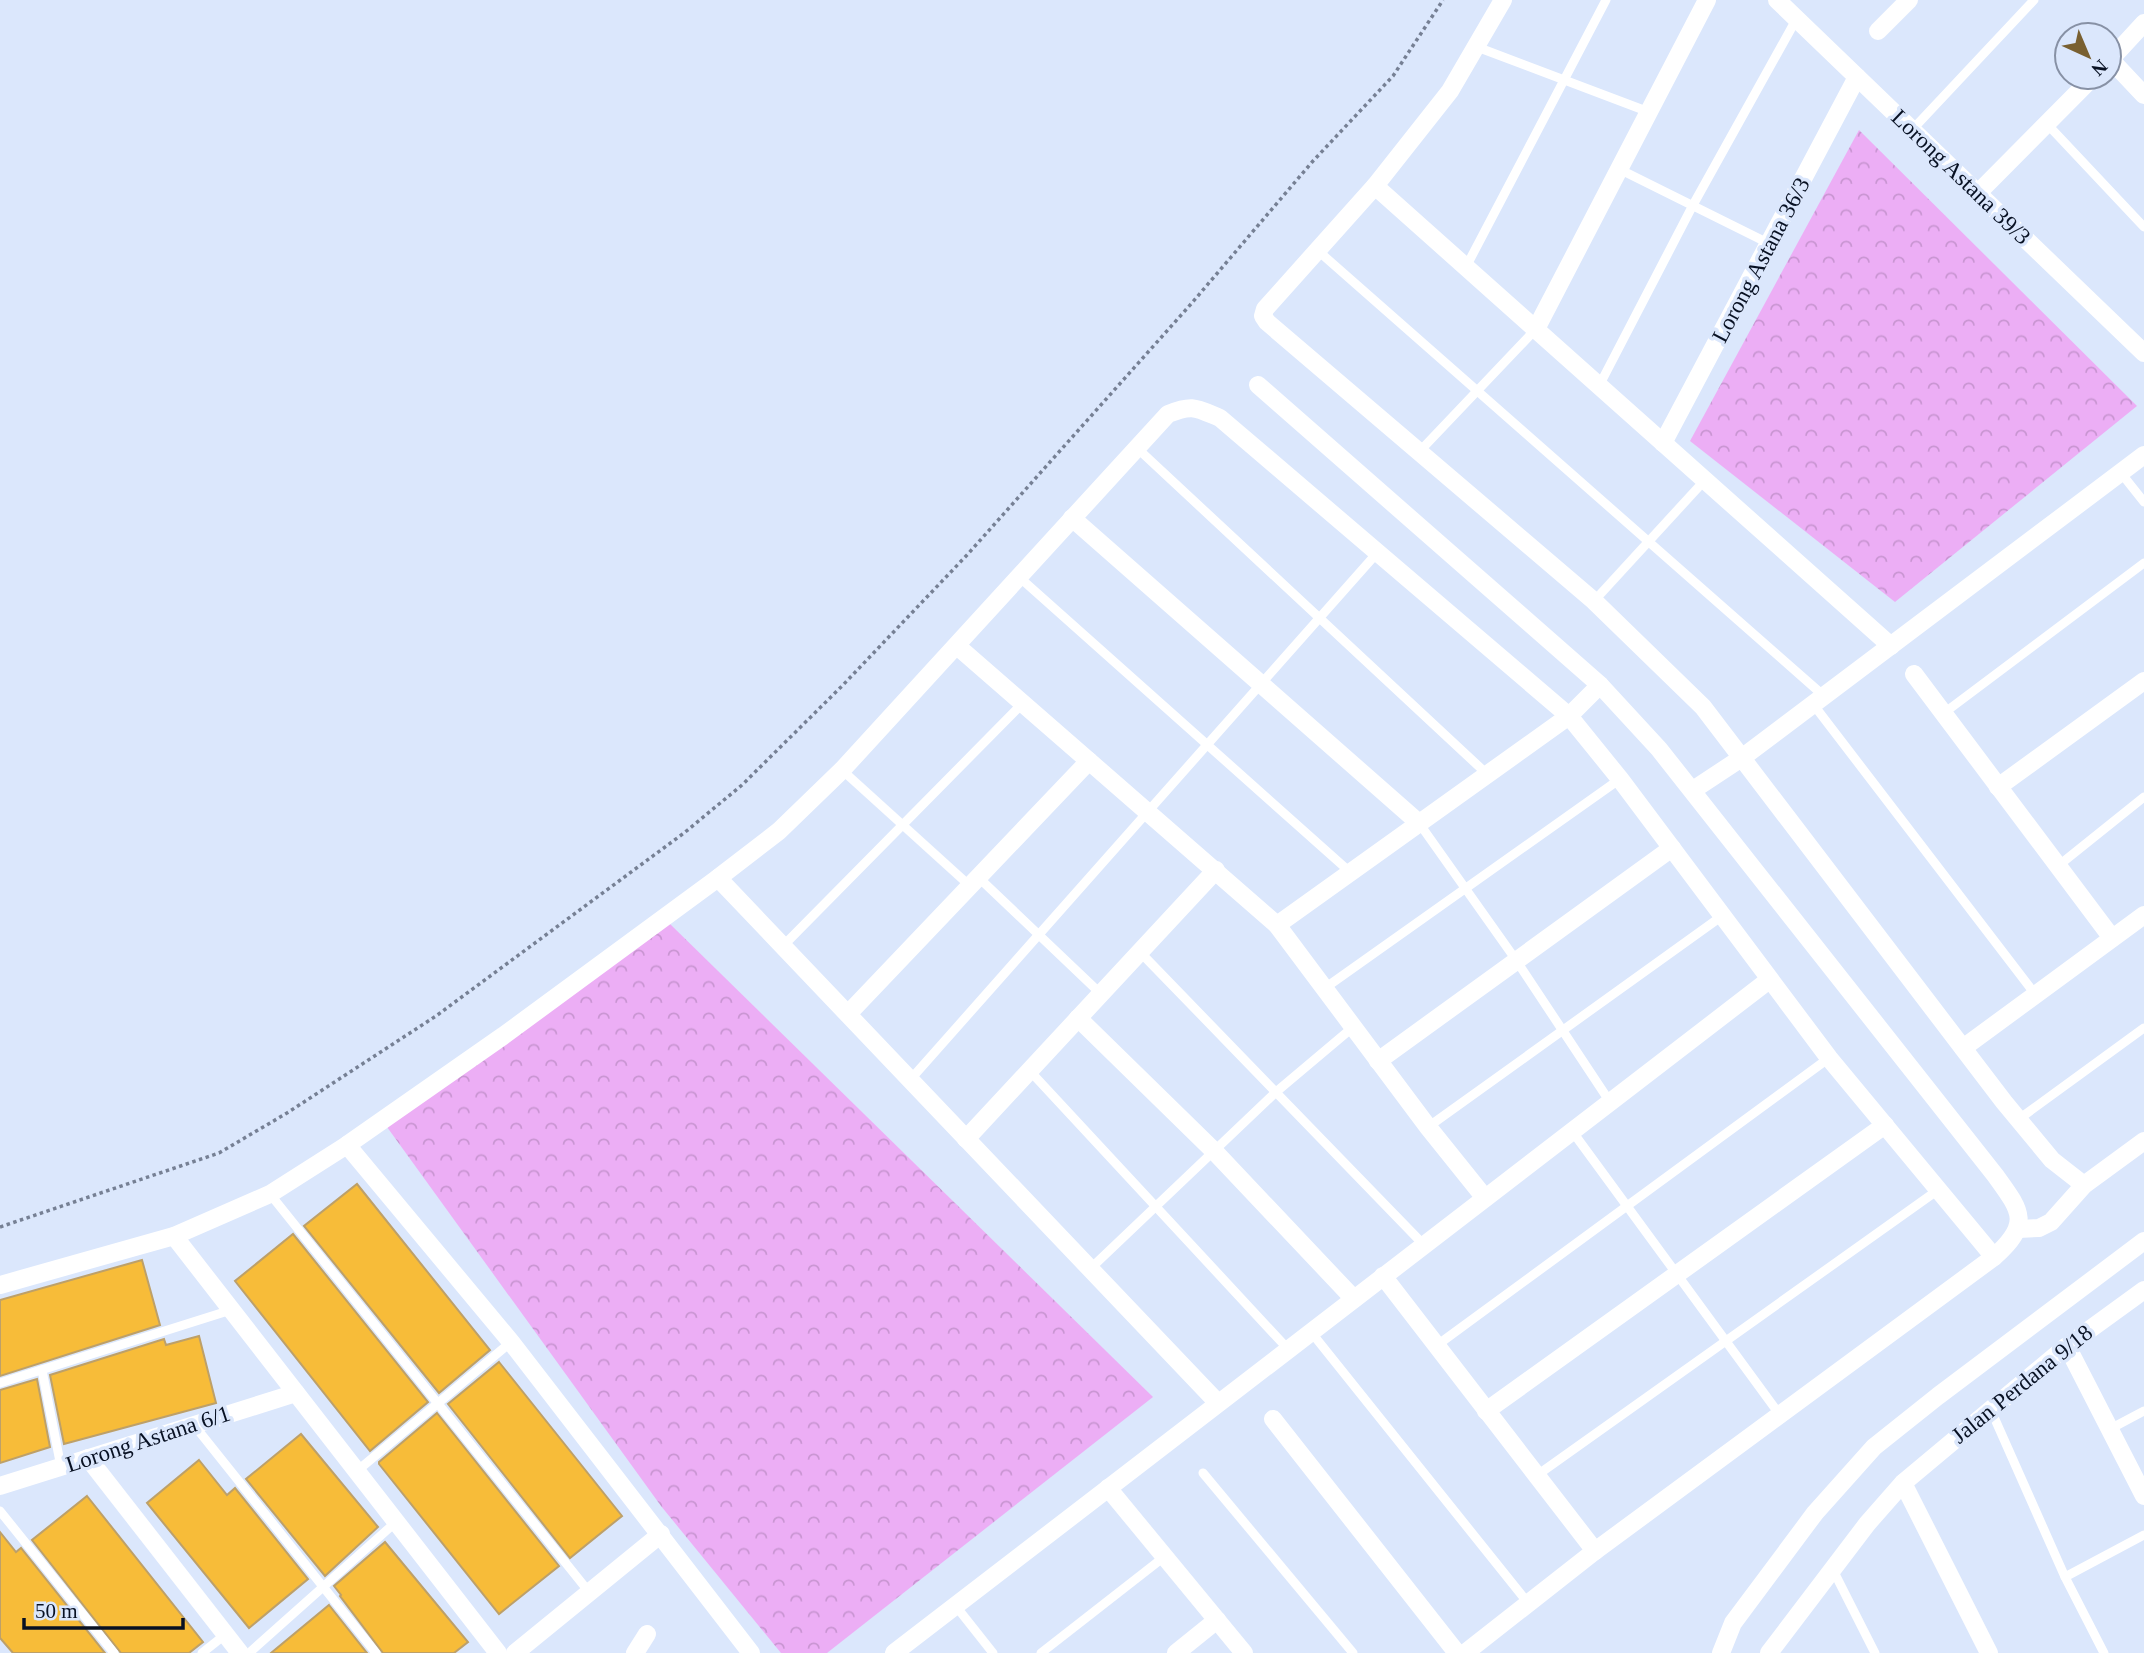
<svg xmlns="http://www.w3.org/2000/svg" width="2144" height="1653" font-family="Georgia,serif">
<style>
.park{fill:url(#park-crowns)}
.building{fill:#f7bc39;stroke:#bda069;stroke-width:2}
.lines{fill:none;stroke-linecap:round;stroke-linejoin:round}
.path{stroke:#768094;stroke-width:3.5;stroke-dasharray:3.5 3.5;stroke-linecap:butt}
.lane{stroke:#fff;stroke-width:9}
.street{stroke:#fff;stroke-width:18}
.labels{text-anchor:middle;dominant-baseline:central;stroke-width:7;stroke-linejoin:round;paint-order:stroke}
.street-label{font-size:23px;fill:#081123;stroke:#dbe7fc}
</style>
<defs>
<pattern id="park-crowns" width="20" height="18" patternUnits="userSpaceOnUse" patternTransform="scale(1.75)"><rect width="20" height="18" fill="#ecaef5"/><path d="M2 6a3 3 0 1 1 6 0M12 15a3 3 0 1 1 6 0" fill="none" stroke="#c995d2"/></pattern>
</defs>
<rect width="100%" height="100%" fill="#dbe7fc"/>
<g class="park">
<polygon points="1859,130 2137,406 1895,602 1690,441"/>
<polygon points="669,923 1153,1397 827,1653 781,1653 661,1506 387,1127"/>
</g>
<g class="building">
<polygon points="357,1184 490,1350 439,1393 304,1226"/>
<polygon points="293,1234 428,1402 370,1451 235,1281"/>
<polygon points="142,1260 160,1325 0,1376 0,1300"/>
<polygon points="199,1336 216,1403 64,1444 50,1375 164,1339 166,1345"/>
<polygon points="499,1362 622,1516 570,1558 448,1404"/>
<polygon points="37,1379 50,1447 0,1463 0,1390"/>
<polygon points="437,1413 559,1566 499,1614 379,1464 379,1462"/>
<polygon points="301,1434 378,1527 325,1576 246,1479"/>
<polygon points="199,1460 227,1495 235,1488 308,1579 249,1628 147,1503"/>
<polygon points="87,1496 203,1642 189,1653 121,1653 32,1540"/>
<polygon points="0,1532 16,1552 21,1548 105,1653 13,1653 0,1638"/>
<polygon points="385,1542 468,1642 454,1653 383,1653 340,1596 341,1595 334,1586"/>
<polygon points="329,1605 367,1653 271,1653"/>
</g>
<g class="lines">
<polyline class="path" points="0,1227 219,1153 287,1113 436,1016 684,833 742,785 842,686 967,555 1191,304 1313,161 1393,76 1443,0"/>
<g class="lane">
<polyline points="1477,47 1649,112"/>
<polyline points="2048,125 2144,227"/>
<polyline points="1912,130 2034,0"/>
<polyline points="1619,169 1770,244"/>
<polyline points="1316,249 1824,696"/>
<polyline points="1466,267 1606,0"/>
<polyline points="1599,386 1693,205 1797,18"/>
<polyline points="1137,448 1487,774"/>
<polyline points="1419,452 1536,329"/>
<polyline points="2121,473 2144,502"/>
<polyline points="1018,576 1350,872"/>
<polyline points="1594,601 1705,480"/>
<polyline points="1813,704 2035,994"/>
<polyline points="1944,713 2144,563"/>
<polyline points="842,770 970,886"/>
<polyline points="1419,823 1516,960 1610,1102"/>
<polyline points="2058,866 2144,797"/>
<polyline points="978,877 1101,994"/>
<polyline points="783,946 1021,705"/>
<polyline points="1140,952 1424,1245"/>
<polyline points="1325,988 1620,779"/>
<polyline points="1029,1070 1288,1349"/>
<polyline points="910,1080 1377,553"/>
<polyline points="2019,1119 2144,1028"/>
<polyline points="1428,1127 1722,916"/>
<polyline points="1572,1131 1780,1415"/>
<polyline points="270,1194 589,1592"/>
<polyline points="1090,1269 1276,1092 1352,1028"/>
<polyline points="1311,1332 1528,1603"/>
<polyline points="1436,1346 1829,1058"/>
<polyline points="42,1370 61,1467"/>
<polyline points="0,1383 231,1310"/>
<polyline points="1990,1408 2065,1577 2104,1653"/>
<polyline points="194,1425 376,1653"/>
<polyline points="2110,1429 2144,1411"/>
<polyline points="357,1471 511,1342"/>
<polyline points="1203,1473 1353,1653"/>
<polyline points="1536,1476 1938,1190"/>
<polyline points="0,1511 114,1653"/>
<polyline points="1833,1570 1875,1653"/>
<polyline points="2065,1577 2144,1535"/>
<polyline points="955,1605 993,1653"/>
<polyline points="202,1653 226,1634"/>
<polyline points="249,1653 396,1522"/>
<polyline points="1041,1653 1164,1557"/>
</g>
<g class="street">
<polyline points="1503,0 1450,91 1375,186 1265,309 1263,316 1267,322 1594,601 1703,707 2004,1102 2052,1160 2084,1185"/>
<polyline points="1777,0 2144,353"/>
<polyline points="1878,31 1909,0"/>
<polyline points="2110,59 2144,95"/>
<polyline points="2109,61 2144,23"/>
<polyline points="1375,186 1891,646"/>
<polyline points="1978,193 2093,77"/>
<polyline points="1536,329 1707,0"/>
<path d="M1258 385 1600 685 1659 749 1995 1175C2021 1211 2032 1223 1994 1257L1595 1551 1465 1653"/>
<polyline points="1663,443 1857,77"/>
<polyline points="1072,518 1419,823"/>
<polyline points="957,646 1277,925 1428,1127 1485,1198"/>
<polyline points="1914,674 2112,938"/>
<polyline points="1998,787 2144,681"/>
<polyline points="1693,790 1743,757 2144,455"/>
<polyline points="718,878 1218,1403"/>
<polyline points="1277,925 1569,716 1600,685"/>
<polyline points="848,1014 1089,761"/>
<polyline points="1078,1018 1215,1152 1354,1299"/>
<polyline points="1963,1048 2144,915"/>
<polyline points="1378,1061 1672,848"/>
<polyline points="966,1139 1216,870"/>
<polyline points="347,1145 511,1342 751,1653"/>
<polyline points="2018,1229 2039,1228 2051,1222 2084,1185 2144,1141"/>
<polyline points="174,1236 498,1653"/>
<polyline points="1383,1276 1595,1551"/>
<path d="M0 1285 174 1236 270 1194 347 1145 503 1036 718 878 779 831 842 770 1168 414C1193 404 1196 408 1220 418L1569 716 1620 779 1829 1058 1994 1257"/>
<polyline points="2067,1346 2144,1496"/>
<polyline points="1486,1411 1885,1125"/>
<polyline points="1273,1419 1457,1653"/>
<polyline points="88,1458 240,1653"/>
<polyline points="1903,1483 1989,1653"/>
<polyline points="0,1486 296,1393"/>
<polyline points="1108,1488 1244,1653"/>
<polyline points="515,1653 661,1534"/>
<polyline points="635,1653 647,1634"/>
<polyline points="894,1653 1769,980"/>
<polyline points="1176,1653 1217,1620"/>
<polyline points="1721,1653 1733,1623 1815,1513 1874,1447 1938,1396 2144,1241"/>
<polyline points="1769,1653 1867,1524 1903,1483 2067,1346 2144,1290"/>
</g>
</g>
<g class="labels">
<g class="street-label">
<text transform="translate(1961 177) rotate(44)">Lorong Astana 39/3</text>
<text transform="translate(1761 260) rotate(-62)">Lorong Astana 36/3</text>
<text transform="translate(2022 1384) rotate(-39)">Jalan Perdana 9/18</text>
<text transform="translate(148 1439) rotate(-18)">Lorong Astana 6/1</text>
</g>
</g>
<g transform="translate(2088 56) rotate(136)"><circle r="33" fill="#dbe7fc" stroke="#8791a5" stroke-width="2"/>
<path d="M0-5L12 26L0 18L-12 26Z" fill="#796031"/>
<text y="-10" font-size="19" font-weight="bold" text-anchor="middle" fill="#081123">N</text>
</g>
<path d="M24 1618v10h159v-10" fill="none" stroke="#081123" stroke-width="3.5"/>
<text x="35" y="1618" font-size="21" fill="#081123" stroke="#dbe7fc" stroke-width="5" paint-order="stroke">50 m</text>
</svg>
